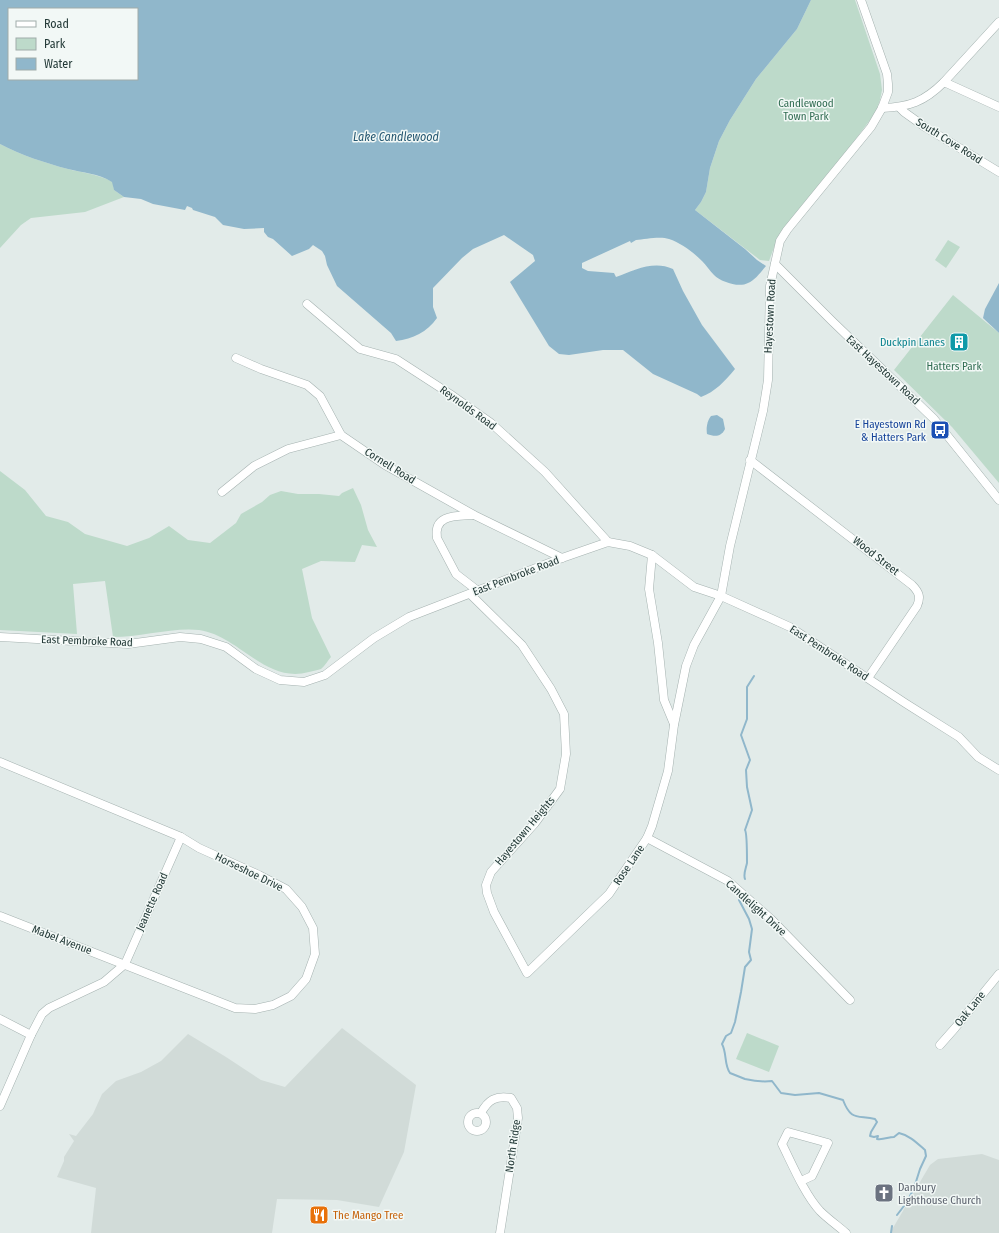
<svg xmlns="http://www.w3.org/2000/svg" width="999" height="1233" font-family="'Fira Sans Condensed',sans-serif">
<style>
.built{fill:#d1dbd8}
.green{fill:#bddaca}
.water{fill:#90b7cb;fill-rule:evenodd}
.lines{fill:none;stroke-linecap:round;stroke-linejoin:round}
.stream{stroke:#90b7cb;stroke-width:2}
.minor-casing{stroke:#a5b2b0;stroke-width:9}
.minor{stroke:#fff;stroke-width:8}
.labels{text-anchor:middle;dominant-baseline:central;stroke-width:3;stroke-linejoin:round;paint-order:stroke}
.park-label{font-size:11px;fill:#326d53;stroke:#f2f8f6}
.street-label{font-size:11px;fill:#243a38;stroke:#f2f8f6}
.culture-label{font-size:11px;fill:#0d838f;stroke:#f2f8f6;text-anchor:end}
.transit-label{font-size:11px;fill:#164399;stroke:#f2f8f6;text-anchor:end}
.worship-label{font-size:11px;fill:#5b616d;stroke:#f2f8f6;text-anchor:start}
.food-label{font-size:11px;fill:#c56008;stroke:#f2f8f6;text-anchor:start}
.water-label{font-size:12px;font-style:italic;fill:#245670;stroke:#f2f8f6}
</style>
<rect width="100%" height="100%" fill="#e2ebe9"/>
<g class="built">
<polygon points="342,1028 416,1085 404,1152 379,1207 337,1200 277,1199 272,1233 91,1233 96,1188 57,1177 64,1161 64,1157 74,1141 69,1134 76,1136 93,1114 102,1094 116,1081 141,1072 161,1061 188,1034 226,1057 261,1080 285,1087"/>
<polygon points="982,1154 999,1160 999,1233 890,1233 930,1165 938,1159"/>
</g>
<g class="green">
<polygon points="811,0 855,0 880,74 882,90 880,100 876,112 846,152 794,215 776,242 769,261 760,260 695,210 701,202 706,192 710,168 719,141 730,120 756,79 797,29"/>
<path d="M0 144C21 155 45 163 68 169 83 173 98 174 113 182L114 190 124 197 85 212 31 218 21 225 0 248Z"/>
<polygon points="948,240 960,247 946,268 935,260"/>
<polygon points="953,295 999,333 999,483 952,427 894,370"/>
<path d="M0 471 25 490 46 516 68 522 85 534 127 546 149 538 169 526 188 540 210 543 236 523 241 514 262 502 270 495 281 491 298 494H319L339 496 342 493 353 488 361 505 368 530 377 547 362 545 355 562 321 561 302 569 312 618 331 657C328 660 325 666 321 669 318 670 313 671 309 672 265 684 240 636 199 630 174 627 140 637 113 637L105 581 73 584 77 634 0 630Z"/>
<polygon points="747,1033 779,1046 769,1072 736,1059"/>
</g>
<g class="water">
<path d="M0 0H811L797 29 756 79 730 120 719 141 710 168 706 192 701 202 695 210 745 249 757 260 766 266C761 272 755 280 748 283 739 288 721 282 714 275 710 271 706 265 702 261 693 252 681 243 669 239 661 236 645 239 636 240L631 243 630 241 582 263V268L588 271 614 273 616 277C634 270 654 260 673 269L683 291 702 325 735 369C725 381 715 392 701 397L697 394 653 374 623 350H603L569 355 559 354 549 346 510 282 535 261 533 255 504 235 473 249 462 258 433 288V307L437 318C427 332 413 339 396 341L391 333 337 286 327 265 325 256 322 251 313 245 309 249 292 256 273 239 268 237 264 232V228L244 229 223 225 215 217 193 210 192 208 187 206 185 210 153 204 141 199 124 197 114 190 112 182C98 173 83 173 68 169 45 163 21 155 0 144ZM9 9H137V79H9Z"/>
<polygon points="999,283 999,333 983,318 985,309"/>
<path d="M717 415 723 419 725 429C721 437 715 437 707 434 706 428 707 421 711 416Z"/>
</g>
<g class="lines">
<g class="stream">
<path d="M745 879C743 874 746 868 747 863 747 858 747 833 745 830L752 810 747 787 746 770 750 760 741 735 747 719V687L754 676"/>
<path d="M739 900 749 919 752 929 749 952 751 960 745 967 741 992 735 1022 731 1033 726 1036 722 1044C727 1053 724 1065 730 1073 735 1075 740 1077 745 1079 754 1081 763 1082 772 1081L781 1093 795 1095 819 1093 843 1100C851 1121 857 1115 875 1119L877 1122 871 1132 870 1136 874 1137 878 1136 877 1139C884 1140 888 1137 894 1137L899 1133C909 1135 917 1143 925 1150L926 1156 920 1169 914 1188 907 1202 897 1215"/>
<polyline points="891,1233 892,1226"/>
</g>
<g class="minor-casing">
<g id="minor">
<polyline points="944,82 999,22"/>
<path d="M882 108C909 107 924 102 944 82L999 107"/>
<polyline points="900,108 904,112 925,127 999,172"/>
<polyline points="775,264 832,321 934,419 999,500"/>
<polyline points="307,304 360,349 396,359 450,394 491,423 545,472 608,542"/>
<polyline points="236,358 261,369 307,385 320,396 341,435 385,465 474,515 562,558"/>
<path d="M750 460 912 585C919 592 921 597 917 606L868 678"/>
<polyline points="222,492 254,466 288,449 341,435"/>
<path d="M473 515C457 516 433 514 437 538L456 574 478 591"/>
<polyline points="652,555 649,589 658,643 664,700 674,724"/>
<polyline points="470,594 522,645 551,689 564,714 566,754 560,789 535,823 491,872 486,885 487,893 494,912 527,973 609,894 647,838 652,826 668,771 674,725 686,666 694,645 721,596 730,546 763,411 768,380 770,286 780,241 787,230 871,127 882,108 888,92 888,84 887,74 861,0"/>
<polyline points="0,637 128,644 180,637 201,639 226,647 256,669 280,680 304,682 325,675 374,638 409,617 562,558 608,542 630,546 652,555 694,587 721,596 790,627 905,703 959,737 978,757 999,770"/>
<polyline points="0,762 181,837 199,848 259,875 286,889 302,907 313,928 315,954 306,979 291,996 273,1005 255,1009 235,1008 0,916"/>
<polyline points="647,838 728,881 771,919 850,1000"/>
<polyline points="0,1019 31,1035"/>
<polyline points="940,1045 955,1028 999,974"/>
<polyline points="0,1106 31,1035 42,1014 49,1008 104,982 125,964 181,837"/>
<path d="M481 1113C488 1100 496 1095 511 1098L517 1108 518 1118 500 1233"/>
<circle cx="477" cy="1122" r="9"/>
<path d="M801 1181 812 1176 828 1143 788 1132 782 1144C792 1164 805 1195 820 1211 828 1219 838 1226 846 1233"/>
</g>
</g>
<use href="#minor" class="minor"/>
</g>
<defs>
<g id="building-square" transform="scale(1)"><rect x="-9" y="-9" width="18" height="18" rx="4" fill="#0f9aa8" stroke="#f2f8f6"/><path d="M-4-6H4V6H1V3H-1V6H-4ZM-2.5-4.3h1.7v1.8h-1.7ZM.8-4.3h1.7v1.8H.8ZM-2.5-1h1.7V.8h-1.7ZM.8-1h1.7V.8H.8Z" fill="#fff"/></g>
<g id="bus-square" transform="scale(1)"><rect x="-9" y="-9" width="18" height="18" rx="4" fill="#1a4fb4" stroke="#f2f8f6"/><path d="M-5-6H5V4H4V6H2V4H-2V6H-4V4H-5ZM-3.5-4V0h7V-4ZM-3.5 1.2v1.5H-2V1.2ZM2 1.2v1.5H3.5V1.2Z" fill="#fff"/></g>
<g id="church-square" transform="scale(1)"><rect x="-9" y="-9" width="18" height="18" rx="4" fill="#6b7280" stroke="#f2f8f6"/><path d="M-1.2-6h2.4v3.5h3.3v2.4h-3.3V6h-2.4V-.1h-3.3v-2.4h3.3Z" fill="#fff"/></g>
<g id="restaurant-square" transform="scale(1)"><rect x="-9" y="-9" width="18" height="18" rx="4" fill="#e8710a" stroke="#f2f8f6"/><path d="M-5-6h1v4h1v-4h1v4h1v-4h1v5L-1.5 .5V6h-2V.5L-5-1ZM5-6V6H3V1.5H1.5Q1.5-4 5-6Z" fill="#fff"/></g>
</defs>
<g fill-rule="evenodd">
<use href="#building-square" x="959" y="342"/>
<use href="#bus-square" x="940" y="430"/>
<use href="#church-square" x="884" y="1193"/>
<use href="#restaurant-square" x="319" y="1215"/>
</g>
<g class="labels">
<g class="park-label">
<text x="806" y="103">Candlewood<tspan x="806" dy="13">Town Park</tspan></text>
<text x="954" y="366">Hatters Park</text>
</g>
<g class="street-label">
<text transform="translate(949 141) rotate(32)">South Cove Road</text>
<text transform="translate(770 316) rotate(-87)">Hayestown Road</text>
<text transform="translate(883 370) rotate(43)">East Hayestown Road</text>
<text transform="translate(468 408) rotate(36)">Reynolds Road</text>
<text transform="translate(390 466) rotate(32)">Cornell Road</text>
<text transform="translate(876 556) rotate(38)">Wood Street</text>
<text transform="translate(516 576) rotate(-21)">East Pembroke Road</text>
<text transform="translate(87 641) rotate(2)">East Pembroke Road</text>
<text transform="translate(829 653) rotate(33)">East Pembroke Road</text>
<text transform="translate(525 831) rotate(-50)">Hayestown Heights</text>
<text transform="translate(629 865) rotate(-56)">Rose Lane</text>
<text transform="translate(249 872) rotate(26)">Horseshoe Drive</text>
<text transform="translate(152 902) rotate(-66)">Jeanette Road</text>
<text transform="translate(756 908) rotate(42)">Candlelight Drive</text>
<text transform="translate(62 940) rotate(21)">Mabel Avenue</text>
<text transform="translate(970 1009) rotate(-51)">Oak Lane</text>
<text transform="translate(513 1146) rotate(-82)">North Ridge</text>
</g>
<g class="culture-label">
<text x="945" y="342">Duckpin Lanes</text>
</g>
<g class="transit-label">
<text x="926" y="424">E Hayestown Rd<tspan x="926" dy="13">&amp; Hatters Park</tspan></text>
</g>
<g class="worship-label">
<text x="898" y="1187">Danbury<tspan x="898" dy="13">Lighthouse Church</tspan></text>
</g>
<g class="food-label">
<text x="333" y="1215">The Mango Tree</text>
</g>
<g class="water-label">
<text x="396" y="137">Lake Candlewood</text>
</g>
</g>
<rect x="8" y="8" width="130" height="72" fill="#f2f8f6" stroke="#a0acaa"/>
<rect x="16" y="21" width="20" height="6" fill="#ffffff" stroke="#a0acaa"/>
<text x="44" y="28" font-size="12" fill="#243a38">Road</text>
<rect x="16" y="38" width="20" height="12" fill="#bddaca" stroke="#a0acaa"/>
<text x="44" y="48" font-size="12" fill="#243a38">Park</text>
<rect x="16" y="58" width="20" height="12" fill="#90b7cb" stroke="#a0acaa"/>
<text x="44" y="68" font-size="12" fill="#243a38">Water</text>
</svg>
